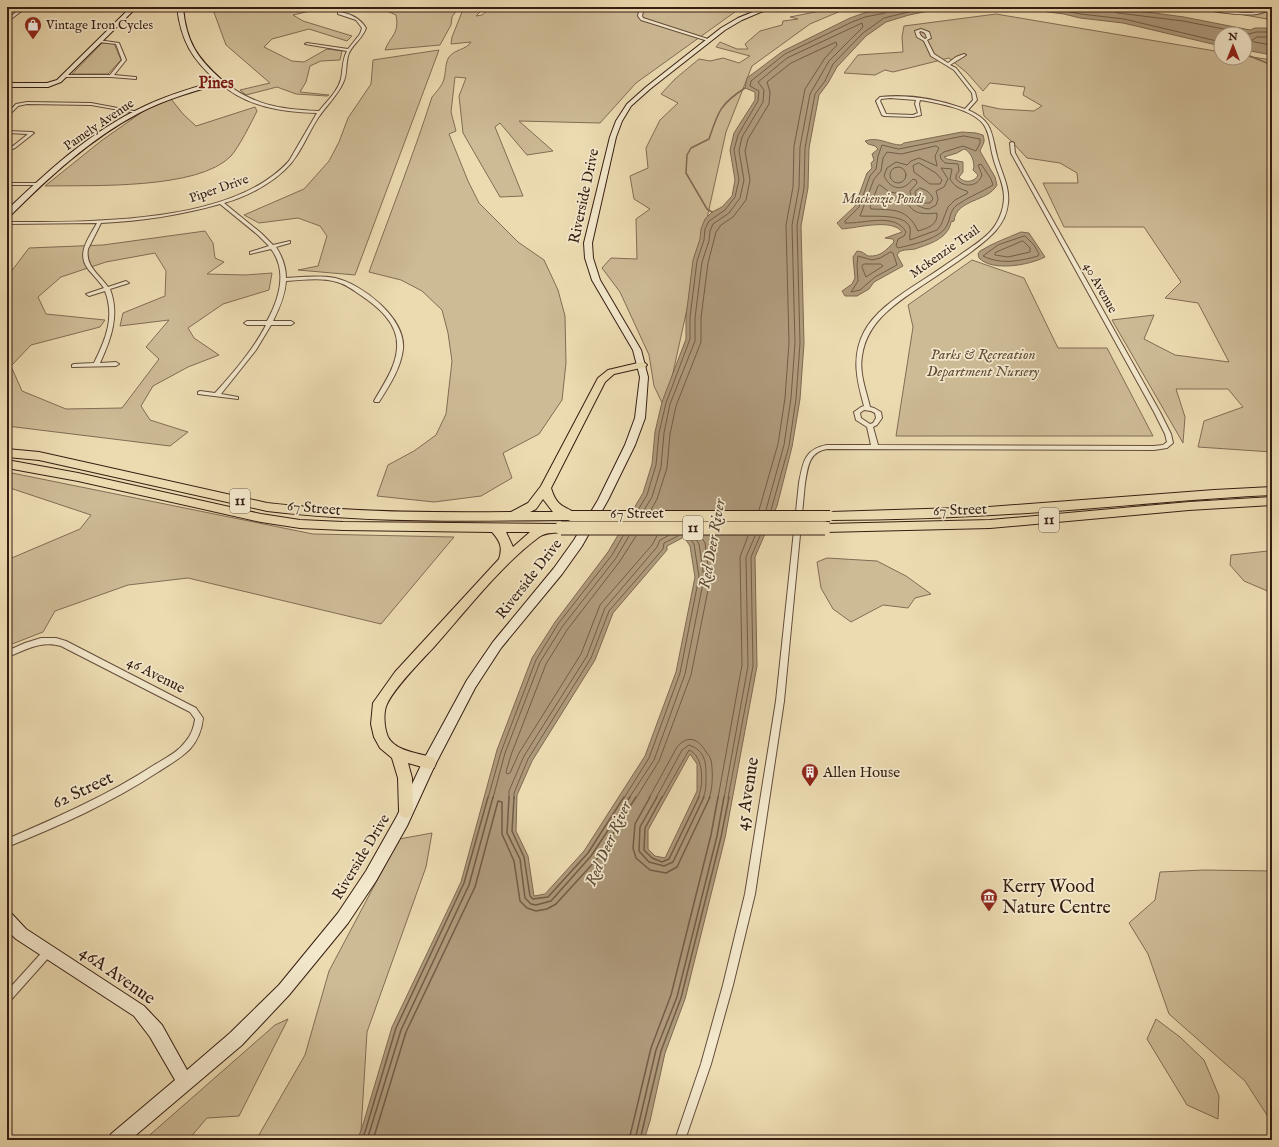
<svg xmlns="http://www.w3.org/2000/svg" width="1279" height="1147" font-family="'IM FELL English',serif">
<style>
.green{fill:#cdbb96;stroke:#826c54;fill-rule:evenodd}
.water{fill:#ae9a7b;stroke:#7e6851;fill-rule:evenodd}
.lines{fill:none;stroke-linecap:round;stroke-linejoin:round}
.shore-far1{stroke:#725c46;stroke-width:1}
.shore{stroke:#725c46;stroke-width:1.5}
.stream{stroke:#7e6851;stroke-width:1.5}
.street-casing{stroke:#644c3a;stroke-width:2}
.secondary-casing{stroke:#361d12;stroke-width:2}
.primary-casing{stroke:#361d12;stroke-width:2}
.street{fill:#f3e8cc;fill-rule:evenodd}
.secondary{fill:#f3e8cc;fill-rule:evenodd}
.primary{fill:#ecdbb1;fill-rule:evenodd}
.primary-bridge-far1-casing{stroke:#361d12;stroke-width:12;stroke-linecap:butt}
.primary-bridge-casing{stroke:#361d12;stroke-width:15;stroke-linecap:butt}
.primary-bridge-far1{stroke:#ecdbb1;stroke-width:10}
.primary-bridge{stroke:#ecdbb1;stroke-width:13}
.labels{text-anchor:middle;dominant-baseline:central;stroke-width:3.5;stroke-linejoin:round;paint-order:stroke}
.far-poi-label{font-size:13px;fill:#361d12;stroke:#f3e8cc;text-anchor:start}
.far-street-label{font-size:13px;fill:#361d12;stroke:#f3e8cc}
.far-water-label{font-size:13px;font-style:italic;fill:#604937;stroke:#f3e8cc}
.shield{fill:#f3e8cc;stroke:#6f5a4a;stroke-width:1}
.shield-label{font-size:14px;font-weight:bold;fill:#361d12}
.street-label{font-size:15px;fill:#361d12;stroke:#f3e8cc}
.park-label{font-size:15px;font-style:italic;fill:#634c3a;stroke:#f3e8cc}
.poi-label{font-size:15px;fill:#361d12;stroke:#f3e8cc;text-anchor:start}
.far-district-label{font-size:16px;font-weight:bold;fill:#7a1f14;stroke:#f3e8cc}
.water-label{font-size:16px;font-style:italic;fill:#604937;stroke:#f3e8cc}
.near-street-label{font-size:18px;fill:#361d12;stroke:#f3e8cc}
.near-poi-label{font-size:18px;fill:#361d12;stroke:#f3e8cc;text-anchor:start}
</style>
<rect width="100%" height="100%" fill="#ecdbb1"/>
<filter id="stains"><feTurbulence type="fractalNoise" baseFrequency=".005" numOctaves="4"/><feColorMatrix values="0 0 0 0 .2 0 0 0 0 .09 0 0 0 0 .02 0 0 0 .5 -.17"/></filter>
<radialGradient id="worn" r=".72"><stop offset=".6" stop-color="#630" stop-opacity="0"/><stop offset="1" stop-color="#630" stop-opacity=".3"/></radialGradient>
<g class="green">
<polygon points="212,7 313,7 314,10 293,15 303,21 352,36 347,41 309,29 272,39 264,47 292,61 304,62 327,49 342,51 340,60 321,61 310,66 306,82 300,92 329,95 327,96 296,94 277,87 246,95 240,90 270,83 226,45"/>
<path d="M378 7H459L452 17 451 25 440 45 385 50C390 36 400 34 396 15Z"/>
<path d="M464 7H485L476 16 482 15 491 7H746L739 9 636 83 600 123 519 121 553 151 527 155 500 123 495 127 523 196 500 197 463 133 459 96 466 78 455 77 451 112 456 131 449 134 468 181 479 203 518 242 544 260 558 290 565 316 566 363 562 400 539 434 503 453 512 478 481 496 434 502 377 496 388 465 414 451 436 435 446 414 452 361 448 333 442 310 422 291 401 280 369 272C390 214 413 156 432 97 437 91 442 86 444 79 446 72 445 63 449 57 455 49 466 50 471 42L451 44 452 37Z"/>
<polygon points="833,7 850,7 810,24 752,66 726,132 665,409 654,386 649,355 620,292 602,268 611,258 637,259 636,219 650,209 634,199 630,176 648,168 646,148 660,120 678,103 661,94 675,79 699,59 710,61 723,58 739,63 750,56 716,47 720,42 737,49 748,49 745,44 760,31 782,25 783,21 798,19 790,17 835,8"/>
<polygon points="1200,7 1272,7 1272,19 1267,19"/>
<polygon points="996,14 1221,52 1221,58 1245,58 1245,56 1272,60 1272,452 1198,447 1204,421 1243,407 1228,389 1176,389 1185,417 1183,443 1112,320 1154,315 1144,339 1175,355 1229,362 1198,303 1165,298 1181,282 1144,227 1064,227 1043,183 1078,183 1077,173 1060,163 1027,158 1010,140 984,116 982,105 1000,109 1034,111 1042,106 1023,95 1025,87 990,83 983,91 967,73 949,58 893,72 885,70 875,75 844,73 858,55 903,52 902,37 904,26"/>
<polygon points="102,43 114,43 121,60 108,74 72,74"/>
<polygon points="439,50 355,275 298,270 318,266 327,236 320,226 298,218 259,223 244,215 304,189 329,161 339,142 348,118 371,84 373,60"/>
<path d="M171 99 183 114 196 126 255 107 257 111C251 123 239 147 231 156 198 190 92 185 45 186L101 141 145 110Z"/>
<path d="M205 231 213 243 215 258 224 262 207 274 246 275 272 273 269 290 223 304 188 328 194 338 219 355 188 367 153 386 141 406 150 420 188 432 170 446 7 426V277L29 248 103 245ZM155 253 166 271 165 296 123 313 120 326 169 320 146 347 159 359 122 408 66 409 22 391 11 366 31 345 100 327 105 320 46 314 38 297 61 277 106 262Z"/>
<polygon points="972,260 1024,278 1058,348 1107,348 1153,436 896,436 913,327 908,305"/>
<polygon points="7,472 313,534 454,537 381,624 188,578 128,585 55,611 43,632 7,646 7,560 80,529 91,515 7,487"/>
<polygon points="1272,549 1272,593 1244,581 1230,565 1231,555 1268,551"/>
<polygon points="827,558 877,561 906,576 931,594 915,598 908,608 883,605 851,622 833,609 821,588 817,562"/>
<polygon points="432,833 426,867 367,1032 361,1131 357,1140 256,1140 305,1055 329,971 399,839"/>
<polygon points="1204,870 1272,871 1272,1123 1245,1081 1169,1014 1148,954 1129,923 1155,900 1160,872"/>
<polygon points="288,1019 239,1116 207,1118 188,1140 144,1140 275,1025"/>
<polygon points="1156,1019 1180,1037 1204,1060 1219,1096 1218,1119 1187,1105 1147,1039"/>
</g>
<g class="water">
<path d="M891 7H963L938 9 909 15 886 22 866 36 837 67 828 83 819 95 809 148 808 188 801 226 804 343 800 399 792 447 777 506 755 557 757 666 725 838 685 999 665 1053 650 1121 644 1140H357L361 1131 392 1027 461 882 497 750 532 658 555 622 608 552 643 493 652 464 655 432 662 402 686 339V317L693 260 700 239 701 229 705 219 712 212 722 207 732 196 735 180 730 150 734 133 755 100V92L745 88 747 78 783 51 850 18 864 13ZM684 537 690 546 695 577 676 672 645 756 584 851 545 894 534 896 528 856 516 831 517 795 532 761 595 660 613 613 667 550V546ZM690 754 697 764V791L665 858 655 856 648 849V830Z"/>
<polygon points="988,7 1109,7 1184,17 1250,30 1255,28 1272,28 1272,55 1245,50 1245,34 1221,34 1221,46 1123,23 1080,18 1064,14 1033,10"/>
<path d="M962 132 976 133 983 135C986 143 982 145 980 151L995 177 997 185C988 202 956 199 954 221L951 222C948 239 929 244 915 249 910 250 904 249 899 252L897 255 903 266 874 282 869 289 857 296H845L842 291 852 284 855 278 853 257 857 251 862 252 868 256C881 257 886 250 894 242L893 239 885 238 902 232C892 218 857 228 842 229L837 223 855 206 867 173 872 168 871 163 874 160 872 154 878 149 875 146 868 144 865 141C878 136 889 145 901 145L904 143ZM964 149C971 151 976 164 973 170L978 175C975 182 964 184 959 177L963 172V162L947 159 944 157 957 153Z"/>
<path d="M1021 232 1029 233 1045 257C1030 265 992 272 979 258L978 254 980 251C993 243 1007 238 1021 232Z"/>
</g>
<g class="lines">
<g class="shore-far1">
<polyline points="1043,7 1081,14 1124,19 1221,42"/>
<polyline points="1112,7 1113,11 1118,13 1183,21 1249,34 1256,32 1272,32"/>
<polyline points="1272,37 1257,37 1252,40 1254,42 1272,45"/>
<path d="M964 136 980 139V143L976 151 963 146 944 152 940 155 941 159 945 163 958 164 959 171 956 175V179C964 188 978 187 982 175L978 165 981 164 991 179 993 185C982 192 968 197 957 205 949 211 951 219 946 227 939 239 911 245 898 248L896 246 898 239 904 236 906 232C895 212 864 224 845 223V221L859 207 870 176 876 169 878 156 882 145 898 149Z"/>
<path d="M936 146 939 148 935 156 937 166 919 158 911 161 907 165 896 162 887 168 884 176C891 190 903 192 913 179L916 180 917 183 910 191C911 202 918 208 929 209L936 205 938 199 936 191 944 187 948 179 941 168 952 169 950 179C954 186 959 189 967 191L968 193 955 200 948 207 941 225 937 230 910 240C909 236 911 232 910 228 906 213 872 217 860 216L874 179 881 171 883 158 887 152 901 154Z"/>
<polygon points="919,163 936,173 942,180 940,184 930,184 914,172 913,166"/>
<circle cx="898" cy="175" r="8"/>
<path d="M880 185 889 192 903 194C911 213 917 215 937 213 938 225 928 228 918 231 907 208 894 210 871 209L870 207 878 186Z"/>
<path d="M920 188C926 190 931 193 933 199L930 203H922L916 197 915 192Z"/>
<path d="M1025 236 1034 245 1039 254 1038 256C1020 261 1001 265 983 256L998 245Z"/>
<polygon points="1023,241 1030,248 1030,252 1008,257 995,255 995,253"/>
<polygon points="891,252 893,253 897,265 875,277 860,290 851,292 858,281 857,265 858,256 872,260 880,258"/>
<polygon points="864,264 881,264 883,266 866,277 862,267"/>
<polyline points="638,510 647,495 656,465 659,433 666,403 690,339 690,317 697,261 704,240 705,229 709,221 725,210 735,197 739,180 734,150 738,135 758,101 759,91 750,86 751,81 785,54 852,22 865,17 885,13 888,7"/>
<polyline points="644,510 652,497 661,467 664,433 670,404 695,341 695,318 702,262 709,241 710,231 713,224 729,213 740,198 744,180 739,151 742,137 763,102 764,90 758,82 787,58 862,23 863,27 829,61 810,94 800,147 799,187 792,225 795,343 791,398 784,445 766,510"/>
<polyline points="651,510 657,499 667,468 670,434 676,406 701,342 701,318 708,263 716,232 721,225 733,217 746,200 750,180 745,151 748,139 769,104 770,92 767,82 791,63 836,42 837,45 825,58 805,89 794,146 793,187 786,225 789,343 785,398 778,444 759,510"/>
<polyline points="771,510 789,446 796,399 800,343 797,225 804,188 805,148 815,94 825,81 833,64 863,33 884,18 929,7"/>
<polyline points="636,536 620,561 567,630 546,664 511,755 506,772 507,774 510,773 519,753 581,654 600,605 652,545 657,536"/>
<polyline points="488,798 501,752 536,660 558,624 612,555 623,536"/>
<polyline points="493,798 505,753 540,662 562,627 616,558 629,536"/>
<polyline points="509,798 509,791 524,756 587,656 605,608 657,547 660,540 668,536"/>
<polyline points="514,798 514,793 528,759 591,658 609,611 663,549 664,543 678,536"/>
<polyline points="624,798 649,758 680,673 699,577 694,544 688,536"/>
<polyline points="629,798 654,760 685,674 704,578 699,544 694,536"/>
<polyline points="636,798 659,761 691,675 710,580 705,543 701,536"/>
<path d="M649 798 677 747C688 734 699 739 706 752 708 754 710 757 711 760 713 769 713 790 709 798"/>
<path d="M656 798 682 750 689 745C706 751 706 763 706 779 706 786 706 791 703 798"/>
<path d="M662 798 689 750C704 756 704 785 698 798"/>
<polyline points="718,798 742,665 740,557 748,536"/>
<polyline points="724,798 748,666 746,557 755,536"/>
<polyline points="728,798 753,666 751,557 760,536"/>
</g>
<g class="shore">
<polyline points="509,797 507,833 520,859 525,898 531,904 536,905 551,901 591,856 630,797"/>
<polyline points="514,797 512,831 524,857 530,896 533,899 548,897 588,853 624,797"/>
<polyline points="650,797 635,824 633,848 636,858 650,870 666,873 677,867 710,797"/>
<polyline points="657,797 640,827 639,851 649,862 664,866 673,862 704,797"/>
<polyline points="662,797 645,828 644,850 652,858 662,862 669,859 699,797"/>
<polyline points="361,1140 365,1132 396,1028 464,883 488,797"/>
<polyline points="367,1140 401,1030 469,885 493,797"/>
<polyline points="373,1140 406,1032 475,887 498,801 502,802 502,834 514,861 520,901 527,908 536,911 547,909 556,904 597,859 636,797"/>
<polyline points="629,1140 651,1048 671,995 711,835 718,797"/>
<polyline points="635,1140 656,1050 677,997 717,836 724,797"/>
<polyline points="640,1140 661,1051 681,998 721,837 729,797"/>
</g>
<g class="stream">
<polyline points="1245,54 1272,65"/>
<path d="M712 212 707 209 686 173 687 155 691 148 709 139C718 112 720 104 745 88"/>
</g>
<g class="street-casing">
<g id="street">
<polygon points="23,7 27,7 7,22 7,19"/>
<polygon points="640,7 644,7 642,16 643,18 711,40 708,41 641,20 638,16"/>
<path d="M1199 7C1222 7 1248 20 1269 7L1272 8C1267 11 1263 13 1257 14 1243 16 1212 12 1199 7Z"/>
<path d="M338 12C349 13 360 18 366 28 363 38 353 44 349 53 345 63 348 74 343 83 337 96 326 106 318 118 310 130 305 143 297 155 283 178 250 196 224 203L261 233 273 245 290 241V243L276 247C282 256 286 267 286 278 302 277 319 275 335 278 362 284 406 318 403 349 401 368 389 386 379 402H375L374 401C383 385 396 367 397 348 399 323 377 306 359 294 352 289 345 284 337 282 321 277 302 280 286 281 285 296 279 309 273 321H291L294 323 291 325H271L256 350 221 394 238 397V399L198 394V392L200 391 215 393C234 372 253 350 266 325H247L244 323 247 321H267C279 299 288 271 271 249L250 254V252L269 246 258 235 220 204C181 215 142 221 101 223L88 249C85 266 99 274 108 287L126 281 129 283 110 289C120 315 111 339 100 363L116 362 119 364 116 366 72 367V365L74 364 94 363C106 339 115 317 105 291L89 296 86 294 104 288C99 281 93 275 88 269 76 253 89 238 97 223L7 224V222C87 222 232 225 289 161L317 113C282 112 246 107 219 82L222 81C256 106 278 109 319 111 327 101 338 91 341 79 343 70 342 60 347 51L305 44 307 43 348 49 360 34 362 28 356 20 338 14Z"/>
<path d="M921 29 929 32 931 38 927 40 934 54 948 63 956 57 964 54 966 55 950 65 956 68 975 92 977 100 968 110C993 121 991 132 997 156 1001 172 1010 186 1008 203 1006 226 988 239 971 252 956 263 941 273 926 283 898 302 867 320 862 356 859 373 866 390 870 407L874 408 881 412 882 418 877 425 873 427 878 445 1154 446 1163 445 1167 442 1165 434 1154 412 1011 153 1010 143 1012 142 1014 143 1015 153 1160 412 1171 434 1173 443 1167 448 1154 450 827 449C808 452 808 468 805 483L784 701 755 894 733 985 711 1064 685 1140H675L701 1064 723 985 745 894 776 701 799 483C803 463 804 449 827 445H871L867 427 856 420 854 412 861 407 864 406C857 381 851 357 864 332 874 313 894 299 912 287 928 277 944 266 960 255 970 248 981 241 989 233 998 224 1004 210 1004 197 1004 183 996 170 993 157 990 146 990 134 984 125 973 109 938 103 920 100L919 104 921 115 913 117 884 116 882 115 876 101 880 97C908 94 938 99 965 109L973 100 972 93 954 70 931 56 924 41 917 37 915 31ZM921 31 925 33 927 38 925 39 921 36 919 32ZM890 98 916 100 915 104 918 113 913 115 886 114 880 101 881 99ZM864 410 871 411 875 413 876 418 873 423 870 424 861 418 860 413Z"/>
<polygon points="98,40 119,43 126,60 114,75 135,77 136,77 136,79 111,77 63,77 63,75 110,75 122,60 116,44 99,42"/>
<polygon points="27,102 91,103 139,112 137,113 91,105 27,104 18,106 7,117 7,114 16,104"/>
<polygon points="7,131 32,132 34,133 15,148 7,151 7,148 13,146 28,134 7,133"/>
<polygon points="7,183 40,183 42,184 40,185 7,185"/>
<path d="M41 638H56L66 641 196 708 203 718C202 729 198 740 190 749 181 758 169 765 158 772 111 803 59 826 7 847V839C58 817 108 795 154 765 166 758 178 752 186 741 191 735 194 727 195 719L190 712 61 646C41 640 26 650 7 657V651L25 643Z"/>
<polygon points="48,947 51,949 53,952 51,955 10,1001 7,1003 7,991 45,949"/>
</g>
</g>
<g class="secondary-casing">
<g id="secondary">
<polygon points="131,7 137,7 61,82 48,87 7,87 7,83 47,83 57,80"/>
<path d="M177 7H183C186 42 197 58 223 81V83C195 91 166 99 139 113 90 139 49 177 10 216H7V210C48 171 92 130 145 106 168 95 192 88 217 81 192 59 181 41 177 7Z"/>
<polygon points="765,7 773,7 742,20 725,30 650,89 631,106 622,121 616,137 592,243 593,258 600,280 641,350 648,377 645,418 635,445 608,500 582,546 562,574 501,648 475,688 434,767 407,826 376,881 348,923 289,995 242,1045 130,1140 109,1140 111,1134 175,1080 150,1037 134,1016 16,939 7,930 7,912 12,914 26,929 144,1006 162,1025 187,1070 230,1033 279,985 338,913 366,871 397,816 424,759 467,680 493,642 554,568 574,540 598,500 625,445 635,418 640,377 633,350 592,280 585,258 584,243 610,137 616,121 627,104 646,87 721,28 738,18"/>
</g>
</g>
<g class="primary-casing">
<g id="primary">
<polygon points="9,7 16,7 7,13 7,8"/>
<path d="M642 362 645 363 647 365 645 367 614 374 605 382 551 488C558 512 570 505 577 516L575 519 571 520C469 521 368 523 267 511L39 460 7 457V449L39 452 267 503C348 512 430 513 511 512L528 503 541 486 598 378 608 370ZM543 499 553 512H530L536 509Z"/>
<path d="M7 460 78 473 261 514 300 520 343 522 561 524 565 525 567 528 565 531C556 534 547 531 539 537 500 566 466 611 434 647 420 662 395 687 387 704 383 712 384 728 388 737 396 752 420 753 434 758L436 763 434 768 429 769 408 763 412 778 413 811 411 816 406 818 401 816 399 811 398 778 392 758 380 748 374 737 371 724 373 703 395 672 499 559C503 547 500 541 492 532L343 530 300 528 261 522 78 481 7 468ZM506 532H530L513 547Z"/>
<path d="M1272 487V495C1204 498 1137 505 1069 510 990 516 910 520 830 520L826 519 824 516 826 513 830 512 989 507 1214 490Z"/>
<polygon points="1272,497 1272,505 1189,510 990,528 825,532 821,531 819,528 821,525 825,524 990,520 1189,502"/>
</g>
</g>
<use href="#street" class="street"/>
<use href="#secondary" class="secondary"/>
<use href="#primary" class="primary"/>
<g class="primary-bridge-far1-casing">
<polyline id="primary-bridge-far1" points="571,516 830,516"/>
</g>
<g class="primary-bridge-casing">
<polyline id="primary-bridge" points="561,528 825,528"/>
</g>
<use href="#primary-bridge-far1" class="primary-bridge-far1"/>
<use href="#primary-bridge" class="primary-bridge"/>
</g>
<defs>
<g id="shop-pin" transform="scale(0.9)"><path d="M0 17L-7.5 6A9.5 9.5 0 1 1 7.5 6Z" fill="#8f2418" stroke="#f3e8cc"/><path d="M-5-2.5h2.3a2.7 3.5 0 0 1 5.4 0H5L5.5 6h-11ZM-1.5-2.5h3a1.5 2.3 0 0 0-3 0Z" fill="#fff"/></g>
<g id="building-pin" transform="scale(0.9)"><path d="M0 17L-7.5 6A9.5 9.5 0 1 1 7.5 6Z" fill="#8f2418" stroke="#f3e8cc"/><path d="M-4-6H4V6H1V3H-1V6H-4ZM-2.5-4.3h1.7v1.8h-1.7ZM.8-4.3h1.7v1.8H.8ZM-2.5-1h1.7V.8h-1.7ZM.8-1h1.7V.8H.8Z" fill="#fff"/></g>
<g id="museum-pin" transform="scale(0.9)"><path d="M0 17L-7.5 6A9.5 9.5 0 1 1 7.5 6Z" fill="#8f2418" stroke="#f3e8cc"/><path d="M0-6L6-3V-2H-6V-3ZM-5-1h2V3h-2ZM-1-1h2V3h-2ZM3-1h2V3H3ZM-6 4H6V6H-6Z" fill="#fff"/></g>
</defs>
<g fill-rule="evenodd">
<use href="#shop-pin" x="33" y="25"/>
<use href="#building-pin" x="810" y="772"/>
<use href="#museum-pin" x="989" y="897"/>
</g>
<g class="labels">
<g class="far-poi-label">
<text x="46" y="25">Vintage Iron Cycles</text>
</g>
<g class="far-street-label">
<text transform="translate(99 125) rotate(-34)">Pamely Avenue</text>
<text transform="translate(219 189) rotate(-19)">Piper Drive</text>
<text transform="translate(945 252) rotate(-35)">Mckenzie Trail</text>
<text transform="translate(1100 288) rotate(61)">40 Avenue</text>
</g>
<g class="far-water-label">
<text x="883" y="199">Mackenzie Ponds</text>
</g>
<g class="shield">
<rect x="230" y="489" width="20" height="24" rx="3"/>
<rect x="1039" y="508" width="20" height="24" rx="3"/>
<rect x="683" y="516" width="20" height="24" rx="3"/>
</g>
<g class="shield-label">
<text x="240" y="501">11</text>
<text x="1049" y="520">11</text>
<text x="693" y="528">11</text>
</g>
<g class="street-label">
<text transform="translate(584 196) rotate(-78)">Riverside Drive</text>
<text transform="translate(314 508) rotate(5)">67 Street</text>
<text transform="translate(960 510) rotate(-2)">67 Street</text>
<text x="637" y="513">67 Street</text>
<text transform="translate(529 579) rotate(-52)">Riverside Drive</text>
<text transform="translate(156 675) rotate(27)">46 Avenue</text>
<text transform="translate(361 857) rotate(-59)">Riverside Drive</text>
</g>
<g class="park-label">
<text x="983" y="354">Parks &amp; Recreation<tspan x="983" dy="17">Department Nursery</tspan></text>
</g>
<g class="poi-label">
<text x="823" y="772">Allen House</text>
</g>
<g class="far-district-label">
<text x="216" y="84">Pines</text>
</g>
<g class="water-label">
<text transform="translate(713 544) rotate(-80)">Red Deer River</text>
<text transform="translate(609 844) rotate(-66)">Red Deer River</text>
</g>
<g class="near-street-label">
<text transform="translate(83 791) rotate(-25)">62 Street</text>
<text transform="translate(748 794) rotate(-81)">45 Avenue</text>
<text transform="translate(117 976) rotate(35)">46A Avenue</text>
</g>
<g class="near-poi-label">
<text x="1002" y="887">Kerry Wood<tspan x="1002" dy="21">Nature Centre</tspan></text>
</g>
</g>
<rect width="1279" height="1147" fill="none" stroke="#ecdbb1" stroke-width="24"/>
<rect x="8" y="8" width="1263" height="1131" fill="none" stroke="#361d12" stroke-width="2"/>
<rect x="12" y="12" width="1255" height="1123" fill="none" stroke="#361d12"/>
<g transform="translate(1233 46)"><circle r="19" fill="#f3e8cc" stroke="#a79782"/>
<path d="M0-3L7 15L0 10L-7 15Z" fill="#8f2418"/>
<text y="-6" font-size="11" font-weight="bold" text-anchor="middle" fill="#361d12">N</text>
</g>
<rect width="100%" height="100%" filter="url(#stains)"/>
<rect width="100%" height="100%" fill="url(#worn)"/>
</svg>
